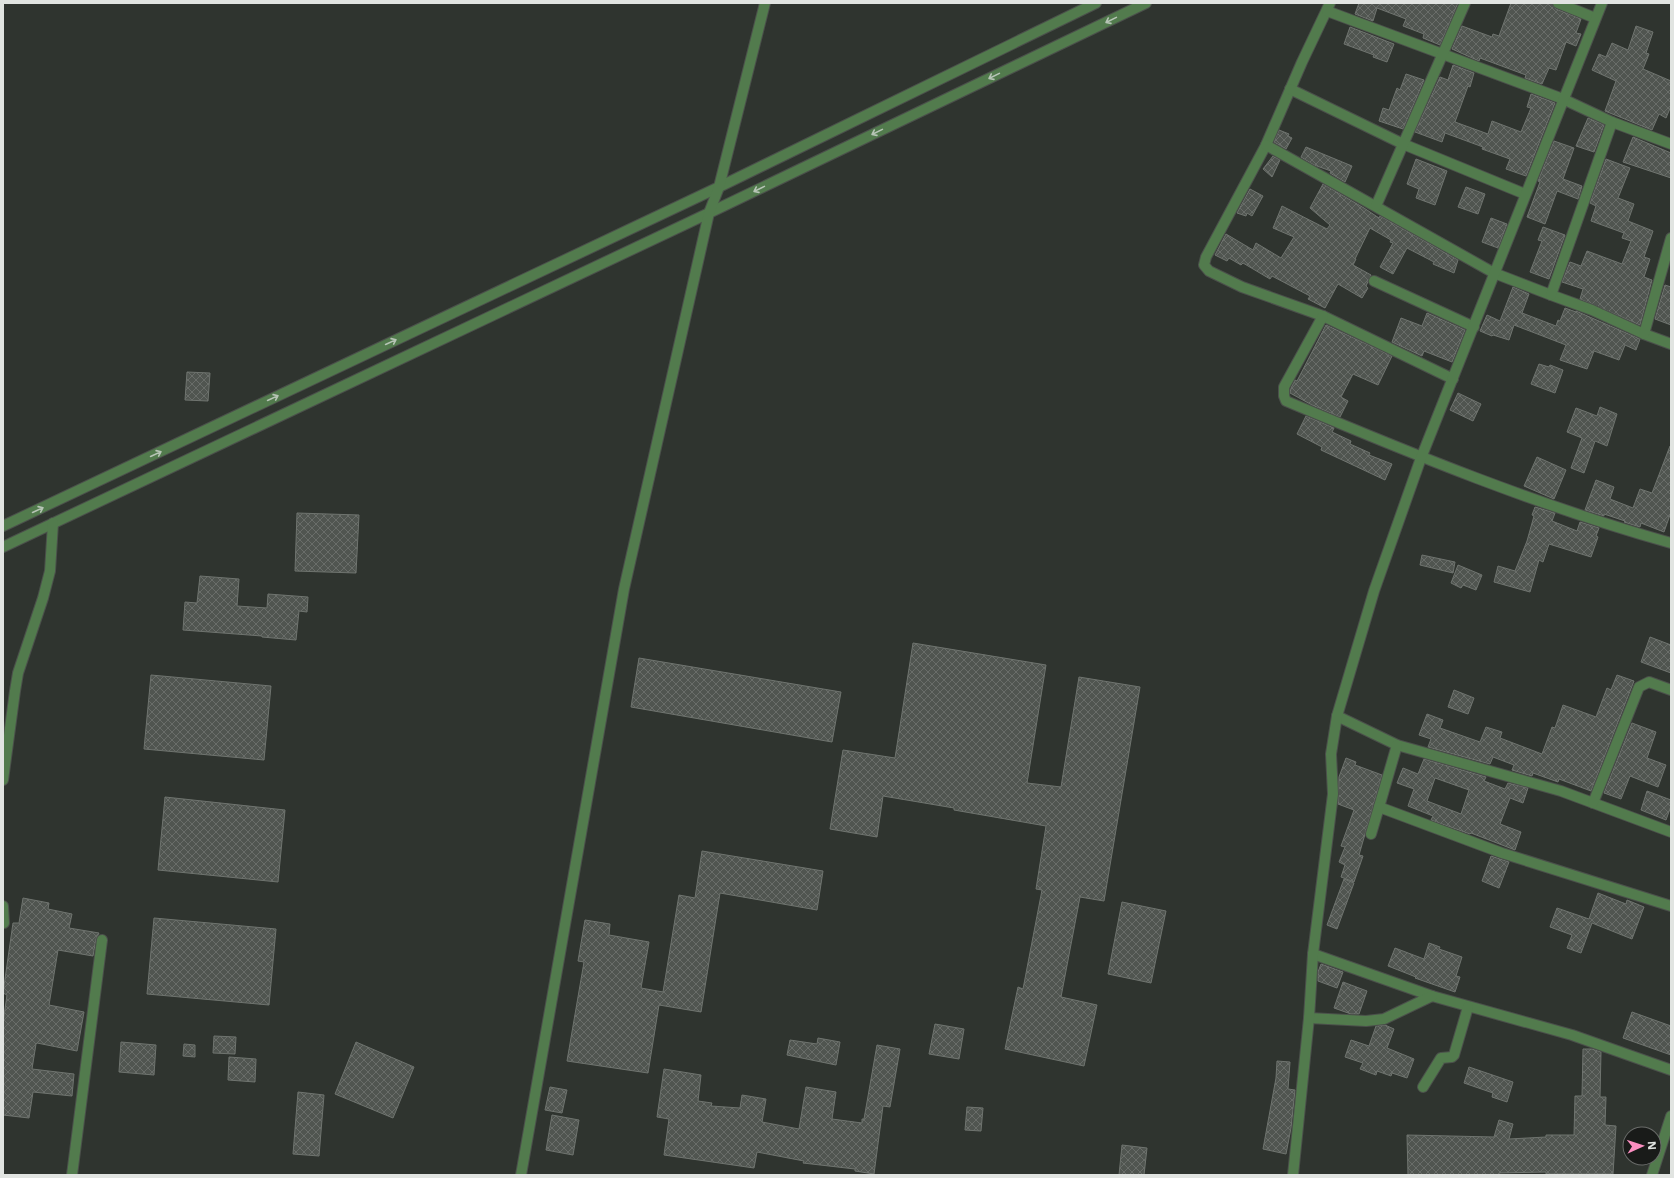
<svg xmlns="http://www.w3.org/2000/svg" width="1674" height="1178" font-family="'Noto Sans',sans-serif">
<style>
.building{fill:url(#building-cross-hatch);stroke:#6f746f;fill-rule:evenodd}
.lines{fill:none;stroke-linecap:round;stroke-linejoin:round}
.minor-casing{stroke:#4b504b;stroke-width:12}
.minor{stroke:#527b4d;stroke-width:10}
.oneway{stroke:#b6c4b5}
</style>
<defs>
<pattern id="building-cross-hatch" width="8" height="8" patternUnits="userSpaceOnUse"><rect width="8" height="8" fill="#505550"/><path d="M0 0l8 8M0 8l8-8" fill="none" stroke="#696d69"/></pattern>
</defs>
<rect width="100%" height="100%" fill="#2f342f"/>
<g class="building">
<polygon points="1359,3 1458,3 1440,45 1423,38 1424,34 1403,26 1406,19 1377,8 1373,21 1355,14"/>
<polygon points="1511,3 1552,3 1556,9 1581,19 1576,33 1581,34 1576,46 1566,42 1556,70 1549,68 1542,84 1525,78 1526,75 1480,58 1479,61 1452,49 1462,26 1492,37 1493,34 1499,36"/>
<polygon points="1636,26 1653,32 1646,53 1649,54 1643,69 1671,81 1671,106 1666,118 1659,114 1652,130 1605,111 1616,81 1592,70 1599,54 1606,57 1612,43 1628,50"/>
<polygon points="1350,27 1394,44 1387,62 1373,57 1374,55 1344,44"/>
<polygon points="1453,65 1474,73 1470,87 1468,86 1455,122 1488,134 1492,121 1521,132 1531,108 1527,107 1531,94 1555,103 1526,176 1506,169 1510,159 1482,149 1483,147 1445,133 1442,142 1415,132 1440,77 1448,80"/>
<polygon points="1406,74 1424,80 1403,129 1379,121 1383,108 1389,110 1397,88 1400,90"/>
<polygon points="1588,118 1604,125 1594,152 1576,146"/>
<polygon points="1279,130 1289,134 1288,136 1292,138 1286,149 1274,142"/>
<polygon points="1633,137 1671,153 1671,178 1623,162"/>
<polygon points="1554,141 1574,148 1563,179 1582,186 1578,199 1557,191 1545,224 1527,217 1540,182 1538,181"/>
<polygon points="1306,147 1352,166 1345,182 1330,173 1331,171 1314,165 1301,157"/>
<polygon points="1273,156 1280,160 1272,177 1263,169"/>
<polygon points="1416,159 1447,171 1435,205 1416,198 1419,189 1407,184"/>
<polygon points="1606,159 1630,168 1618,198 1634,204 1628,221 1653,231 1644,257 1650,259 1644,277 1652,280 1640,325 1580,299 1583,289 1562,282 1570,262 1581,266 1587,251 1622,264 1631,241 1622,238 1624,233 1591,221 1596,206 1590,203"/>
<polygon points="1323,184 1364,208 1379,218 1380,216 1458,260 1454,273 1433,264 1434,262 1407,248 1393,274 1380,267 1393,243 1390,242 1391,240 1370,228 1355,259 1356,259 1353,265 1371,275 1366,286 1368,288 1362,298 1338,284 1325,308 1308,299 1310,296 1272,276 1270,279 1243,263 1241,265 1229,258 1227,261 1215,255 1226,234 1253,250 1256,243 1281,258 1294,237 1273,228 1282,206 1327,229 1330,225 1310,208"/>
<polygon points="1466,187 1485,194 1478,214 1458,207"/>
<polygon points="1250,189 1263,196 1252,216 1247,213 1246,216 1237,213"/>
<polygon points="1491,218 1507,224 1498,248 1482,242"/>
<polygon points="1543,227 1565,235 1549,279 1530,272 1542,241 1538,240"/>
<polygon points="1665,285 1671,287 1671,325 1655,319"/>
<polygon points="1513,287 1529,294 1522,313 1556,326 1558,320 1560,321 1565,308 1576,312 1576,311 1640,339 1636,350 1625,345 1619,360 1594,351 1587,369 1560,360 1566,345 1514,325 1509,340 1493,335 1492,336 1480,331 1487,315 1500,321"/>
<polygon points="1427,313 1465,330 1452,362 1424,351 1422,356 1392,342 1401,318 1422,326"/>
<polygon points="1326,325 1392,356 1378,385 1353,374 1341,397 1348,401 1340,417 1312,405 1290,393 1291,388 1295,380 1297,381"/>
<polygon points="1539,364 1549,367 1550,365 1563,370 1555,393 1531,384"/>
<polygon points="187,372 210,373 208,401 185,400"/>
<polygon points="1458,393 1481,404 1473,421 1450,410"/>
<polygon points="1600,407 1617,414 1607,446 1595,441 1584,473 1571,468 1582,438 1567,432 1576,408 1597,416"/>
<polygon points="1306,416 1334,428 1332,432 1351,441 1350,444 1370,453 1369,455 1392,464 1385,480 1321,450 1322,447 1297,434"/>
<polygon points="1670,446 1671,447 1671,512 1664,532 1641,523 1640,527 1624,522 1625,521 1604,514 1604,516 1585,510 1596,480 1614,487 1610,499 1633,508 1640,489 1652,493"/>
<polygon points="1537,457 1566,470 1554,499 1524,486"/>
<polygon points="1535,507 1555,513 1552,521 1577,531 1580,522 1599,528 1596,536 1598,537 1591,557 1549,544 1543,562 1539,560 1530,592 1494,582 1498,566 1515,571 1527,541 1534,516 1532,515"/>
<polygon points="297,513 359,515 356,573 295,571"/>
<polygon points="1422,555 1455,562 1453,573 1420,565"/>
<polygon points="1458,565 1482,575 1476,590 1463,585 1461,588 1451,583"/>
<polygon points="200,576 239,579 237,606 267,608 268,594 308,597 307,612 299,611 296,640 262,637 262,636 183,630 185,602 197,603"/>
<polygon points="1650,637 1671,645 1671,673 1641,662"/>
<polygon points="913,643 1046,665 1027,783 1061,787 1079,677 1140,687 1104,901 1080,897 1061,997 1097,1005 1084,1066 1005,1049 1018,987 1023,989 1042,890 1036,889 1046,826 954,810 954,808 883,796 877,837 830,829 843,750 895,758"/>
<polygon points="639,658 841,692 832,742 631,707"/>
<polygon points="151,675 271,686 264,760 144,749"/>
<polygon points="1617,675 1634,681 1591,791 1559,779 1558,782 1533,773 1532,776 1512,770 1514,765 1493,757 1490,764 1428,747 1431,739 1419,735 1427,714 1443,720 1440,728 1480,742 1486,727 1502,732 1500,738 1542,754 1552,727 1555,728 1563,705 1596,717 1607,688 1611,690"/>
<polygon points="1454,690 1474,698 1468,714 1448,707"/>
<polygon points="1632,723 1656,732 1647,758 1666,765 1658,787 1630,776 1621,799 1604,793"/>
<polygon points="1346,758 1356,762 1355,765 1382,775 1359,855 1363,856 1354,882 1341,877 1345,865 1339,862 1345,847 1341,846 1354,810 1338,804 1339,777"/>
<path d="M1424 759 1486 777 1484 781 1505 789 1508 783 1528 788 1523 803 1510 798 1500 824 1521 832 1515 850 1471 833 1470 834 1431 820 1433 816 1408 806 1414 789 1397 783 1403 768 1418 774ZM1435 778 1469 790 1461 814 1427 801Z"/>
<polygon points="1647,791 1671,800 1671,806 1666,820 1641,810"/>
<polygon points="165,797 285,810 278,882 158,870"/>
<polygon points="702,851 823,871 817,910 720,893 701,1012 659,1005 648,1073 567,1061 584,962 578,961 585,920 610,924 609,935 649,942 641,988 663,992 679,895 695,898"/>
<polygon points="1491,856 1509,862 1499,888 1482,881"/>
<polygon points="1344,879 1354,883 1337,929 1327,925"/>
<polygon points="1598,893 1626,904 1627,900 1644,907 1632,939 1592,923 1581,953 1567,948 1572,935 1550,927 1557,908 1589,919"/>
<polygon points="23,898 49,903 48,909 72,914 69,928 99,933 96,939 93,956 58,950 49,1005 84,1012 77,1051 37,1043 36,1044 32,1069 74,1074 72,1096 33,1092 29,1118 3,1115 3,1023 7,995 3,993 13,923 19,923"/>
<polygon points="1122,902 1166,911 1151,983 1108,974"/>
<polygon points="154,918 276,929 269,1005 147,994"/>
<polygon points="1429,943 1440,947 1439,949 1462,957 1456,976 1460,977 1455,992 1415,978 1416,977 1388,966 1395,948 1424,959"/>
<polygon points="1321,964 1343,972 1337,988 1318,981 1318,972"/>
<polygon points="1343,982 1367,991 1359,1014 1351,1014 1334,1008"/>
<polygon points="1632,1012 1671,1026 1671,1055 1623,1038"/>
<polygon points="935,1024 964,1029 959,1059 929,1054"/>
<polygon points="1385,1025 1394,1029 1387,1048 1414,1059 1407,1078 1392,1073 1391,1076 1377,1071 1376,1075 1360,1069 1363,1063 1345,1057 1351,1040 1369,1046 1376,1026"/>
<polygon points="214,1036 236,1037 235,1054 213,1053"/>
<polygon points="818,1038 840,1042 836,1065 787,1055 790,1040 817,1044"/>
<polygon points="121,1042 156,1045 154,1075 119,1072"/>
<polygon points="356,1042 414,1067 393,1118 335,1094"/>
<polygon points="184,1044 195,1045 195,1057 183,1056"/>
<polygon points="877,1045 900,1049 890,1107 883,1106 874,1174 855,1171 855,1169 803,1163 804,1161 757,1152 754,1168 664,1155 669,1119 657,1117 664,1069 701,1075 698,1101 712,1103 711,1106 740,1108 742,1095 766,1099 762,1122 799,1129 806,1087 836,1092 832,1119 862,1123 862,1119 864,1119"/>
<polygon points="1583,1049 1592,1049 1601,1052 1600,1097 1606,1097 1605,1125 1616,1126 1613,1174 1546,1174 1546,1172 1499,1173 1499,1175 1408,1175 1407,1135 1494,1137 1499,1120 1513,1124 1509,1139 1546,1137 1546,1135 1574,1135 1575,1096 1582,1096"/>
<polygon points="229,1057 256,1059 255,1082 228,1080"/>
<polygon points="1277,1061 1290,1062 1288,1089 1295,1090 1291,1128 1286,1154 1263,1149 1276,1078"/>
<polygon points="1469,1067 1513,1082 1507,1102 1492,1097 1493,1093 1464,1083"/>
<polygon points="550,1087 567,1090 562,1113 545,1110"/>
<polygon points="298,1092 324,1095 319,1156 293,1154"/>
<polygon points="967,1107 983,1108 981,1131 965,1130"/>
<polygon points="552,1115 579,1120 573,1155 546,1150"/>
<polygon points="1122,1145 1147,1148 1144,1175 1119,1175"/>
</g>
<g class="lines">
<g class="minor-casing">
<g id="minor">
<polyline points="1330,3 1302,62 1266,145 1206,257 1204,265 1209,271 1242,287 1323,316 1453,379"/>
<polyline points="1558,3 1595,18"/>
<polyline points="1327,11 1563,99 1612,122 1671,144"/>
<polyline points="1290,89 1403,144 1525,194"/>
<polyline points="1266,145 1494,273 1551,295 1592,310 1644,334 1671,344"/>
<polyline points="1376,206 1465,3"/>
<polyline points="1374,281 1474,327"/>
<polyline points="1551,295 1612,122"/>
<path d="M1323 316 1284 387V396L1286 401C1412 454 1539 506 1671 543"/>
<polyline points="1644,334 1671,238"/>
<polyline points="3,526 719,187 1096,3"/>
<polyline points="3,547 709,213 1146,3"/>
<polyline points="1337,716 1397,745 1561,791 1671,832"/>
<polyline points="3,780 15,691 18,673 43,598 50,571 53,523"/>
<polyline points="1593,803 1639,687 1649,682 1671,690"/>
<polyline points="1379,807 1397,745"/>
<polyline points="1371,834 1379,807 1502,853 1671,906"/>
<polyline points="3,906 4,923"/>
<polyline points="1313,954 1432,996 1572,1035 1671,1070"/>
<polyline points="1309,1018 1366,1021 1384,1019 1432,996"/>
<polyline points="1423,1087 1441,1058 1452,1057 1454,1055 1468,1007"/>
<polyline points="72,1175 102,940"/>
<polyline points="521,1175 624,589 709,213 719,187 765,3"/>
<polyline points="1293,1175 1309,1018 1313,954 1333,794 1331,754 1337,716 1374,591 1421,458 1602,3"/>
<polyline points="1652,1175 1671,1116"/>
</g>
</g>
<use href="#minor" class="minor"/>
</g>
<defs><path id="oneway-shaft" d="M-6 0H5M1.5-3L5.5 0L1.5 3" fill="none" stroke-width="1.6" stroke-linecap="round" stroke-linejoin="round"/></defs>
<g class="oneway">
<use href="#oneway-shaft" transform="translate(1111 20) rotate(154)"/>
<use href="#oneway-shaft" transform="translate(994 76) rotate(154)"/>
<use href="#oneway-shaft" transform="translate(877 132) rotate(154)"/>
<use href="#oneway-shaft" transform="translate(759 189) rotate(154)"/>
<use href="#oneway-shaft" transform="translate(391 342) rotate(-25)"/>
<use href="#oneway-shaft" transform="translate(273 398) rotate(-25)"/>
<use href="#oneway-shaft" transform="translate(156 454) rotate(-25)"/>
<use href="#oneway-shaft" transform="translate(38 510) rotate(-25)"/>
</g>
<rect width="1674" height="1178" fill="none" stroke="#e1e4e1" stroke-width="8"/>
<g transform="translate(1642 1146) rotate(87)"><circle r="19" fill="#191b19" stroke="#696b69"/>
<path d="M0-3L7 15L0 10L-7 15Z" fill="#fc8fc1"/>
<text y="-6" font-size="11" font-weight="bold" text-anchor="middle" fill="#e1e4e1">N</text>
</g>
</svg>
